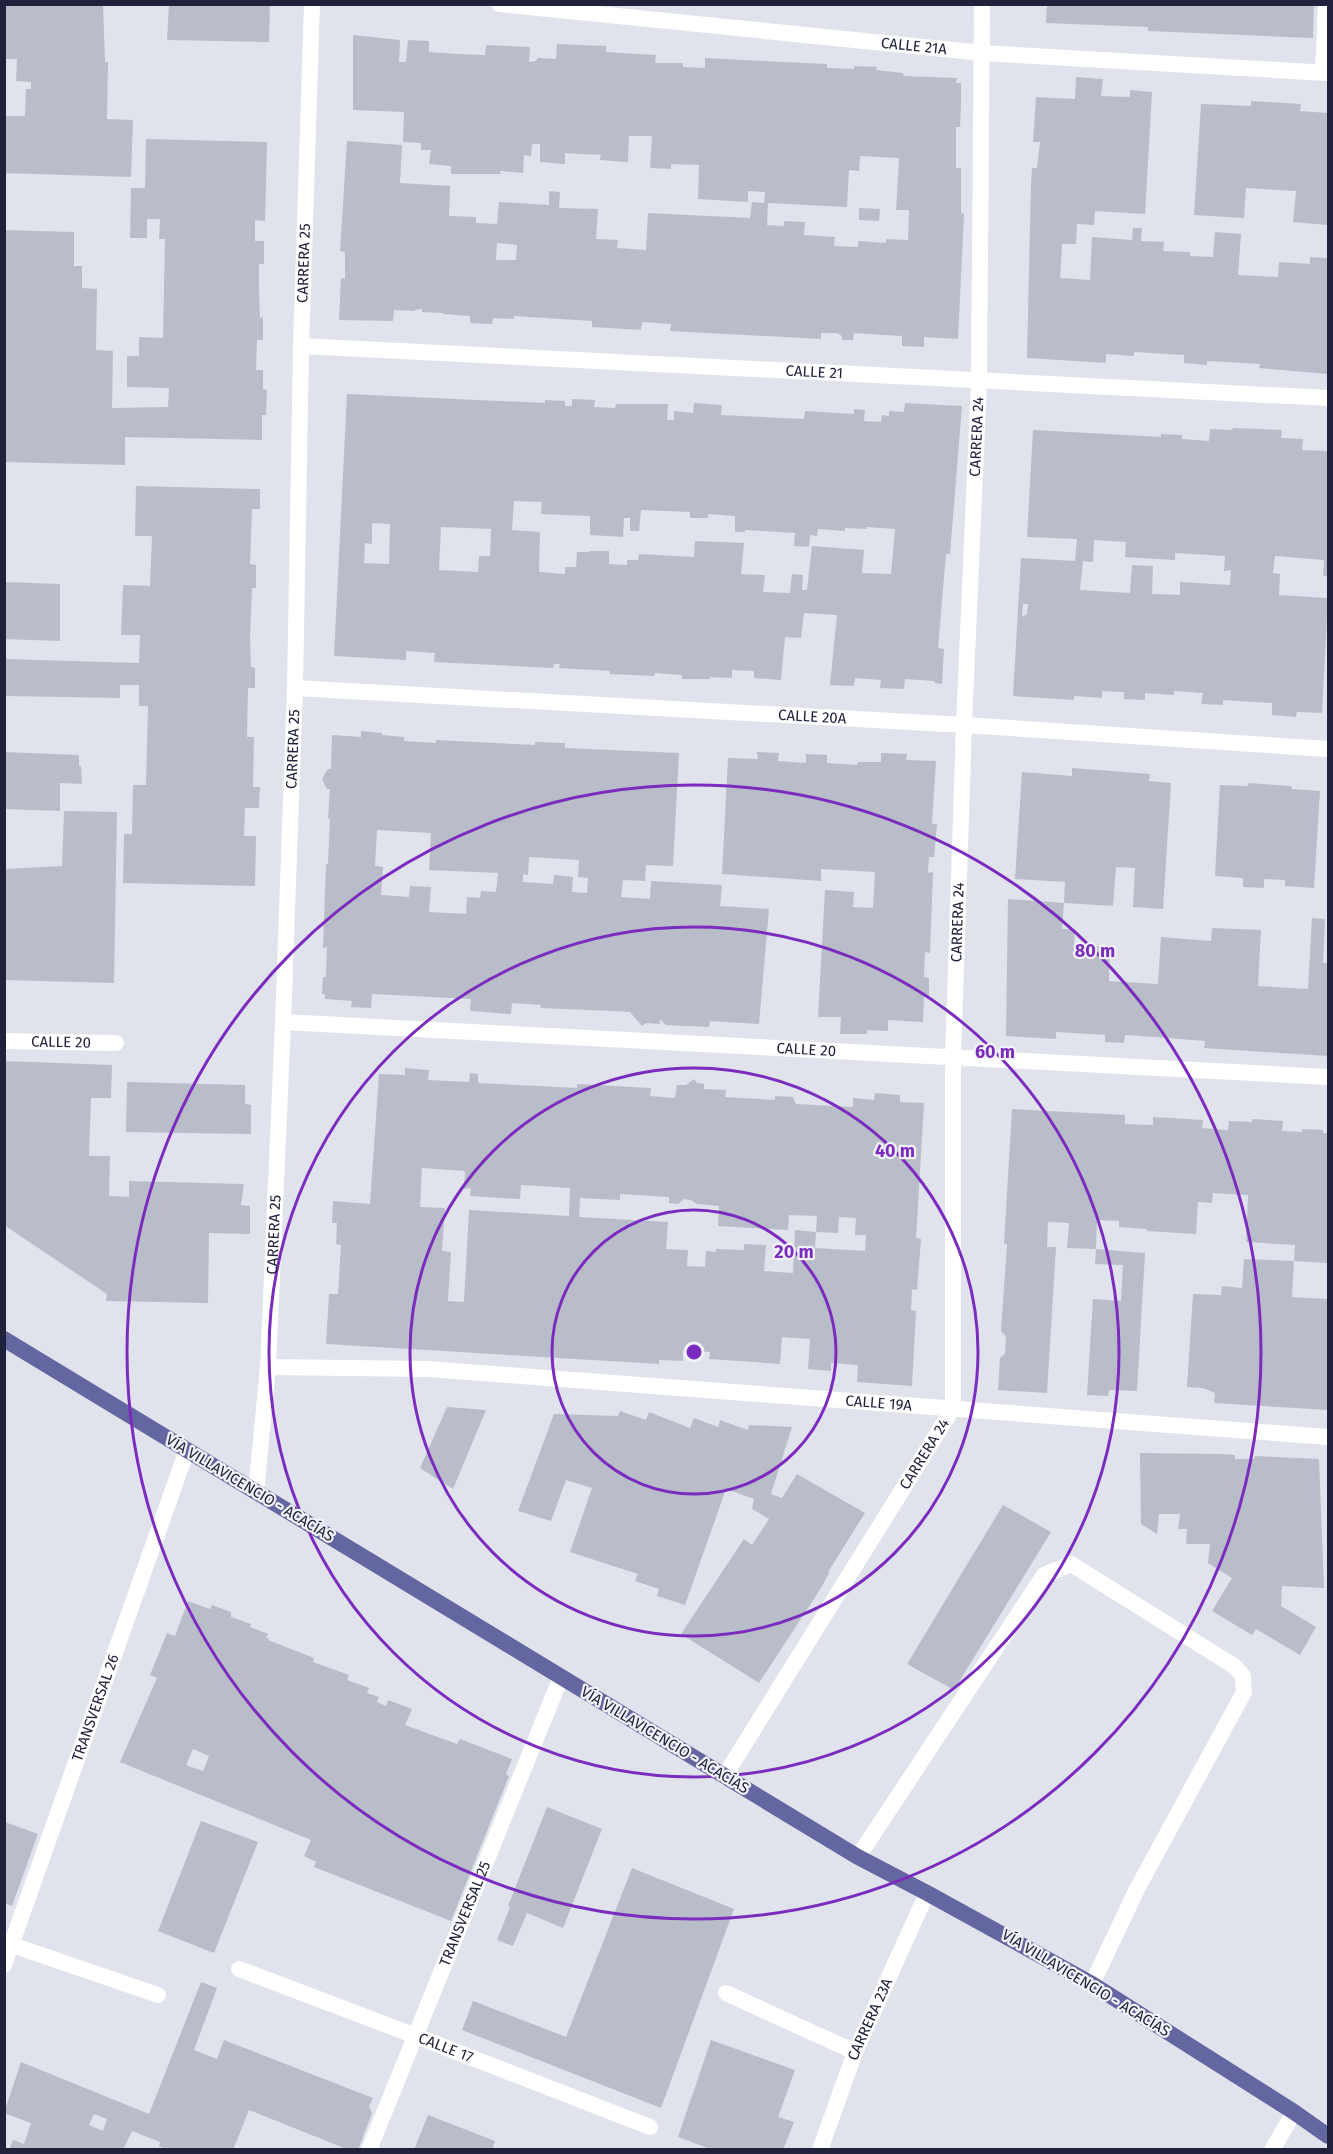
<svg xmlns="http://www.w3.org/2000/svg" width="1333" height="2154" font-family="'Fira Sans',sans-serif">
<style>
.building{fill:#b9bdc9;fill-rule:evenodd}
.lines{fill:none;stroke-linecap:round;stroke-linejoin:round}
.service{stroke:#fff;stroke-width:16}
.minor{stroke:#fff;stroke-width:16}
.primary{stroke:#6466a2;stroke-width:16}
.ring{fill:none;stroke:#7b2cbf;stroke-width:3}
.labels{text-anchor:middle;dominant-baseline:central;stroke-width:4.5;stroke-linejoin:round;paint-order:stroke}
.street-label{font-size:15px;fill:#20223c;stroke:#f1f3f8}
.centre{fill:#7b2cbf;stroke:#f1f3f8;stroke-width:3}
.ring-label{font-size:18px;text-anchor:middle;font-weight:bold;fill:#7b2cbf;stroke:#f1f3f8;stroke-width:4.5;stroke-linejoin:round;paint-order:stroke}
</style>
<rect width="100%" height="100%" fill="#e0e3eb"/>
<g class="building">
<polygon points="4,4 103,4 105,62 108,62 107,119 133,120 131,177 4,173 4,116 25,116 26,89 31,89 31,82 16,81 17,59 4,59"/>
<polygon points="169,4 270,4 269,42 167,40"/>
<polygon points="1047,4 1314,4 1313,36 1313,38 1148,31 1148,27 1046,23"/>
<path d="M353 35 400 40 399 62H406L408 40 429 41V52L457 54 485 55 486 45 530 47 529 62 536 61 538 58 556 59 557 44 606 46V52L656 55 655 63H683V67L705 68V58L742 60 827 64V68L854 69V66L877 67 876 70 903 73 904 76 957 78 956 83H961V107L960 127H956V168H961V213L964 214 958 339 924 337V347L902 346V336L854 333 853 340H842V336L837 333H821V339L670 331 671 324 642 322 641 330 592 327V321L514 316V319L493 318 492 324 470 323V316L443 314V313L422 312V309L415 310V311L394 310 393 321 339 320 341 278 345 279V252L340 251 347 141 402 145 400 183 450 186 449 216 476 217V223L497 224 499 202 549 205V191L560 192 559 208 598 209 596 239 618 240 617 248 646 250 648 213 750 218 752 202 764 203 765 192 748 191V202L698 199 699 165 671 164V169L650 168 652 136H629L628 162 600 160 601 155 565 153V164L540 162V144H532L531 156 524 155 523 173 500 171 501 174H451V166L429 164 431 150H421V143L403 142 404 112 353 110ZM860 156 899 158 896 210H909L908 240 886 239V243L858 241V247L834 246 835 237 804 235 805 222 784 221V226L767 225 768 203 847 207 849 170 859 171ZM497 243 517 245 516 260H496Z"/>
<polygon points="1076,77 1103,79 1101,96 1130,97 1130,90 1152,92 1145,214 1095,211 1094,225 1077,224 1076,244 1062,244 1060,278 1090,280 1092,237 1132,240 1133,228 1142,228 1141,241 1164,242 1163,251 1190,252 1190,256 1213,257 1215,232 1241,234 1238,275 1278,277 1279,262 1310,264 1310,257 1328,258 1328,374 1259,368 1260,364 1207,361 1207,365 1184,363 1184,355 1134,352 1134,356 1106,354 1106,363 1027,358 1031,184 1032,168 1037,168 1040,142 1033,142 1036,97 1075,99"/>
<polygon points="1251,101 1301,104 1300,111 1328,113 1328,225 1293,222 1296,191 1246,188 1244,218 1194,215 1201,104 1251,106"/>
<polygon points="146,139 267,142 265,221 255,220 255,241 264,241 264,264 259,264 259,290 260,318 263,317 263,340 257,340 256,370 263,370 263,389 267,390 266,415 262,415 262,440 125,437 125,465 4,462 4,230 74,232 74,266 82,266 82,288 97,289 96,350 113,351 112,408 168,407 169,388 127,387 127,356 139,356 139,337 163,338 165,239 159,239 160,219 147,219 147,238 130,238 131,188 145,188"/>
<polygon points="859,208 880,209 879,221 859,220"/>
<path d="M347 394 545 403V400L565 401V406H572V399L595 400 594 407 615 408 616 404H668L667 420H674V411L693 413 694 403 722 405 721 415 804 419 805 411 854 414V409L865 410 864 421 881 422 882 415 889 416V411L904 412 905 403 962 406 950 554H946L938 648 944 649 942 684 935 683 934 681 905 679 904 689 880 688 881 680 855 678 854 686 830 685 837 615 804 613 801 638 785 637 781 680 754 678V671L732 670V678L710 677V679H682V675L655 673 654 676 610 674V671L559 668 560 664H554L553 668 434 662 435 653 406 651V660L334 656ZM514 501 542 502 541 514 590 516V535L623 537 624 518H630V531H639L641 510 690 512V518H708V514L735 516V532H745V530L795 533 794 546 809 547 810 535 817 536 818 529 845 531V528L867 529V527L895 529 891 574 862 573 864 550 812 546 807 590H802L803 575 792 574 790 593 763 592 765 575 741 574 744 543 695 541 694 557 639 554 638 560H627V565L609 564V551H589V552H577L576 567H565V574L539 572 540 532 512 530ZM372 523 390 524 389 564 364 563 365 543 372 544ZM441 527 491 529 490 556H479L478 572 439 570Z"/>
<path d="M1233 428 1282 430 1281 438 1303 439 1302 450 1328 451V576H1323L1324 560 1275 556 1273 573 1280 574 1279 595 1328 598 1322 713 1297 712 1296 717 1272 715V703L1223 700V705L1201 704 1203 693 1174 691V695L1145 693V700L1124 699V692L1102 691V698L1074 696V700L1013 696 1021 558 1075 561 1077 539 1027 537 1033 430 1161 437V434L1182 435V439L1209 441 1210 429 1232 430ZM1094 540 1126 542 1125 557 1175 560V553L1225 556 1224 571 1231 570 1230 585 1180 582V595L1152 594 1153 566 1132 565 1130 593 1080 590 1083 561 1093 562ZM1023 604H1028L1027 614 1022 617Z"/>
<polygon points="136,486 260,489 260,509 252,509 250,564 256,565 256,588 252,588 250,638 251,667 255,668 255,688 248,688 247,737 254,737 253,787 260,787 259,803 259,808 245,808 244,836 256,836 255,886 123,883 124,834 132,834 133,785 146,785 148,706 139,706 139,685 120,685 120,698 4,696 4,659 139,663 140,635 121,635 123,585 150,586 152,536 135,536"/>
<polygon points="4,582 60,584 60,641 4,639"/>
<path d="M361 731 382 733V735L404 737V741L436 743V740L535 745V742L565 743V748L679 753 673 866 646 865 645 881 623 880 621 897 650 899 651 881 722 885 720 906 769 909 759 1024 710 1021 709 1027 666 1025 660 1019V1024L646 1023 642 1026 630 1012 611 1011 540 1008 541 1005 512 1003 511 1014 470 1011 471 999 372 994 371 1008 351 1007 352 1001 325 999V994H322L323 977H326L327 947 323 948 326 864H328L330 819 328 818 330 789H327L322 779 328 769H331L332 735 361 737ZM377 830 431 833 429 870 498 873 496 892 481 891 480 898 467 897 466 914 429 912 431 887 410 886 409 897 381 895 383 867 375 866ZM529 857 579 860 578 877 588 878 587 893 572 892 573 877 554 875 553 884 523 882V874L528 875Z"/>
<polygon points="4,752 79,755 79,766 81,766 82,784 60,783 60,811 4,809"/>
<polygon points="757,752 779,753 778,761 806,763 806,754 827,755 827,763 857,765 858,762 881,762 881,753 907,754 906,760 936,761 932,824 937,824 934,857 929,857 928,873 933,872 930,953 925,952 924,977 929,978 929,996 924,996 923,1022 888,1020 888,1031 867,1030 867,1034 840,1034 841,1017 818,1017 825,890 854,892 853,907 873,908 875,872 821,869 821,881 722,874 728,758 758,759"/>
<polygon points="1072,768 1150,774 1149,781 1171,783 1163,909 1133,907 1135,868 1116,867 1113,906 1064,903 1065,882 1015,879 1022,772 1072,776"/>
<polygon points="1249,783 1291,786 1292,789 1320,791 1314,888 1285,886 1285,880 1264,879 1264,888 1243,887 1243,878 1215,876 1220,785 1248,786"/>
<polygon points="64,811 117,812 114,983 4,980 4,869 62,866"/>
<polygon points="1008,899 1064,903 1062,929 1075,929 1074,944 1110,947 1109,981 1158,984 1161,937 1211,941 1212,928 1261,930 1258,986 1308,989 1312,918 1325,919 1323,963 1328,963 1328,1056 1204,1048 1205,1041 1155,1037 1125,1035 1124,1043 1105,1042 1105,1035 1056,1032 1056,1039 1006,1036"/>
<polygon points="4,1061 112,1065 111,1098 91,1098 89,1156 110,1156 109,1196 129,1197 129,1181 244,1184 241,1205 250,1206 250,1234 209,1233 208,1303 106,1301 107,1294 4,1225"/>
<path d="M405 1068 429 1070 428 1080 469 1082 470 1073 478 1074V1083L577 1088V1084L651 1088 650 1096 675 1098 677 1085H686L694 1079 697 1083 704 1084V1089L726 1090 725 1097 775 1100V1096L793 1097 796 1104 853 1107V1098L874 1100 875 1093 900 1095V1102L924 1103 916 1238 921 1239 917 1290 912 1289 911 1310 916 1311 912 1386 857 1382 858 1365 831 1363V1371L808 1369 810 1339 782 1337 780 1364 709 1359 710 1352 683 1351V1361L659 1360V1364L326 1344 329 1294H338L341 1245 336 1244 337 1223H332L333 1201 370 1204 379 1074 405 1075ZM422 1168 465 1171 464 1189 471 1188 470 1196 520 1199 521 1185 570 1188 569 1216 469 1210 464 1302 448 1301 451 1252 442 1251 445 1208 420 1207ZM620 1194 669 1197V1203L678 1204 684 1199 691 1200 697 1204 719 1206 718 1226 788 1230 789 1215 817 1216 816 1232 838 1233 839 1217 856 1218 855 1235H866L865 1251 815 1248 816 1232 795 1230 793 1273 764 1271 766 1245 744 1244V1250L716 1249V1252L706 1251 705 1267 687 1266 688 1250 666 1249 668 1222 579 1217 580 1198 620 1200Z"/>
<polygon points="127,1082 245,1085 245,1104 251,1105 251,1134 126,1132"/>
<polygon points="1012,1109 1125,1115 1125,1124 1153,1125 1153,1117 1203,1120 1202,1128 1228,1130 1229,1121 1252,1122 1252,1119 1283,1121 1282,1131 1302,1132 1302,1129 1323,1130 1323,1133 1328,1133 1328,1263 1294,1261 1292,1297 1328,1299 1328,1410 1214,1403 1215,1393 1203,1388 1187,1387 1193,1294 1221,1295 1222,1286 1242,1288 1244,1259 1294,1261 1295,1245 1246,1242 1248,1195 1213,1193 1212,1203 1198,1202 1196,1234 1147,1231 1147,1229 1119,1227 1119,1221 1097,1220 1096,1249 1067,1248 1069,1223 1048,1222 1047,1247 1056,1247 1047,1393 998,1390 1000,1358 1005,1354 1006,1336 1001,1331 1007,1244 1004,1244"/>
<polygon points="1096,1249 1145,1253 1137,1391 1109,1390 1108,1396 1087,1395 1093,1299 1121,1301 1123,1265 1095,1264"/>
<polygon points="447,1407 486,1410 453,1489 420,1468"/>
<polygon points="620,1411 646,1420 649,1412 690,1428 694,1418 718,1427 720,1420 748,1430 749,1425 792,1427 771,1494 782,1498 797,1474 865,1513 828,1572 829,1573 821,1588 759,1683 681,1634 744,1539 752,1545 769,1519 752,1509 754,1499 726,1489 685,1605 657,1596 659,1589 635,1581 638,1574 570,1552 592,1488 566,1480 551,1521 518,1511 554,1414 618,1416"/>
<polygon points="1140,1453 1219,1454 1235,1455 1235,1459 1254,1459 1255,1456 1319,1459 1324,1588 1282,1586 1281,1606 1316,1627 1300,1655 1256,1629 1252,1635 1212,1611 1232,1578 1208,1563 1210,1544 1186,1544 1187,1529 1178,1529 1180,1514 1159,1514 1157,1534 1141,1524"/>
<polygon points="1003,1505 1051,1532 954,1690 907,1664"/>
<path d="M188 1601 210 1609 212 1605 231 1612V1617L251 1624 250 1627 268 1634 266 1638H269L268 1640 314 1658 313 1662 349 1675 347 1680 369 1688 367 1693 379 1697 377 1702 386 1706 388 1700 412 1709 405 1725 457 1744 460 1739 512 1759 506 1774 509 1776 451 1921 314 1867 316 1862 304 1856 311 1840 120 1762 157 1678 150 1675 167 1633 175 1636ZM193 1749 209 1756 203 1771 186 1765Z"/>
<polygon points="547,1807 602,1829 563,1928 527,1913 513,1946 497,1940 510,1907 508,1906"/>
<polygon points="201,1821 258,1842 214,1953 158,1931"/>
<polygon points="5,1822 38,1834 12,1906 5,1903"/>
<polygon points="632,1868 734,1909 661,2108 462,2030 473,2001 566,2037"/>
<path d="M201 1982 217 1988 194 2050 217 2059 224 2040 373 2098 369 2106 372 2113 358 2150H349L249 2110 233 2150H169L159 2146 160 2142 132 2131 123 2150H9L13 2140 24 2144 31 2123 4 2113 21 2062 149 2114ZM94 2114 107 2119 103 2131 89 2125Z"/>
<polygon points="711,2040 795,2070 778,2117 794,2122 783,2150 713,2150 678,2137"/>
<polygon points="428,2115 495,2141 492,2150 414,2150"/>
</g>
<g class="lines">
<g class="service">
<polyline points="858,1857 1044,1575 1071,1564 1234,1666 1243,1676 1244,1692 1137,1889 1092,1984"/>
<polyline points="12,1945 158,1995"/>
<polyline points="239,1969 416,2036"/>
<polyline points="726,1993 855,2052"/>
<polyline points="1272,2150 1294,2112"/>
</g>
<g class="minor">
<path id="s1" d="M499 4 983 53 1328 73"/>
<polyline points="1323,72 1326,4"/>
<path id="s2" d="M301 346 1328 398"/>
<path id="s3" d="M295 688 964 725 1328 749"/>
<path id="s4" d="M283 1022 1328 1077"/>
<path id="s5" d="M4 1041 116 1043"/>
<path id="s6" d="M268 1367 428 1369 1328 1437"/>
<path id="s7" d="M256 1492 268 1367 283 1022 295 688 301 346 312 4"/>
<path id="s8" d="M724 1777 953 1408V1058L964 725 979 382 982 4"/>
<path id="s9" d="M4 1965 187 1450"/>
<path id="s10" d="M416 2036 650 2127"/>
<path id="s11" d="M369 2150 561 1677"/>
<path id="s12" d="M820 2150 855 2052 927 1893"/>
</g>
<polyline class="primary" points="4,1339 858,1857 927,1893 1092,1984 1294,2112 1328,2136"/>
</g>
<g class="ring">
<circle cx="694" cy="1352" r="142"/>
<circle cx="694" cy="1352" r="284"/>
<circle cx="694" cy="1352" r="425"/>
<circle cx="694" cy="1352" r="567"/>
</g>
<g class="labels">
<g class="street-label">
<text stroke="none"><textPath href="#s1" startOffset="417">CALLE 21A</textPath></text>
<text stroke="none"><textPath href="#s7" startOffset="1230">CARRERA 25</textPath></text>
<text stroke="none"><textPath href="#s2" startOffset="514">CALLE 21</textPath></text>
<text stroke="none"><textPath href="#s8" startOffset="1406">CARRERA 24</textPath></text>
<text stroke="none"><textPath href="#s3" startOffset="518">CALLE 20A</textPath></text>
<text stroke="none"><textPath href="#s7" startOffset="744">CARRERA 25</textPath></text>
<text stroke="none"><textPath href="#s8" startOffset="920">CARRERA 24</textPath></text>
<text stroke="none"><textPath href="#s5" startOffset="57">CALLE 20</textPath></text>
<text stroke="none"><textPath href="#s4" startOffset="524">CALLE 20</textPath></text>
<text stroke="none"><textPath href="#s7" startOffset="258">CARRERA 25</textPath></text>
<text stroke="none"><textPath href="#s6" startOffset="612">CALLE 19A</textPath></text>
<text stroke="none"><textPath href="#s8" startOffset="380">CARRERA 24</textPath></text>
<text transform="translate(250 1488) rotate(31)">VÍA VILLAVICENCIO - ACACÍAS</text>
<text stroke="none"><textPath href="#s9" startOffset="273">TRANSVERSAL 26</textPath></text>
<text transform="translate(665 1740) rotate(31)">VÍA VILLAVICENCIO - ACACÍAS</text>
<text stroke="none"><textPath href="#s11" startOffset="255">TRANSVERSAL 25</textPath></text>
<text transform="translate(1086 1983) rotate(31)">VÍA VILLAVICENCIO - ACACÍAS</text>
<text stroke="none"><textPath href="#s12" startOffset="140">CARRERA 23A</textPath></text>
<text stroke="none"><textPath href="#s10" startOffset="32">CALLE 17</textPath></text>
</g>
</g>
<circle cx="694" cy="1352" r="9" class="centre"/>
<g class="ring-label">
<text x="1095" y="957">80 m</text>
<text x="995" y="1058">60 m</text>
<text x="895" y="1157">40 m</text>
<text x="794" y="1258">20 m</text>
</g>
<rect width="1333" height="2154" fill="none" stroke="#20223c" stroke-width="12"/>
</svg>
